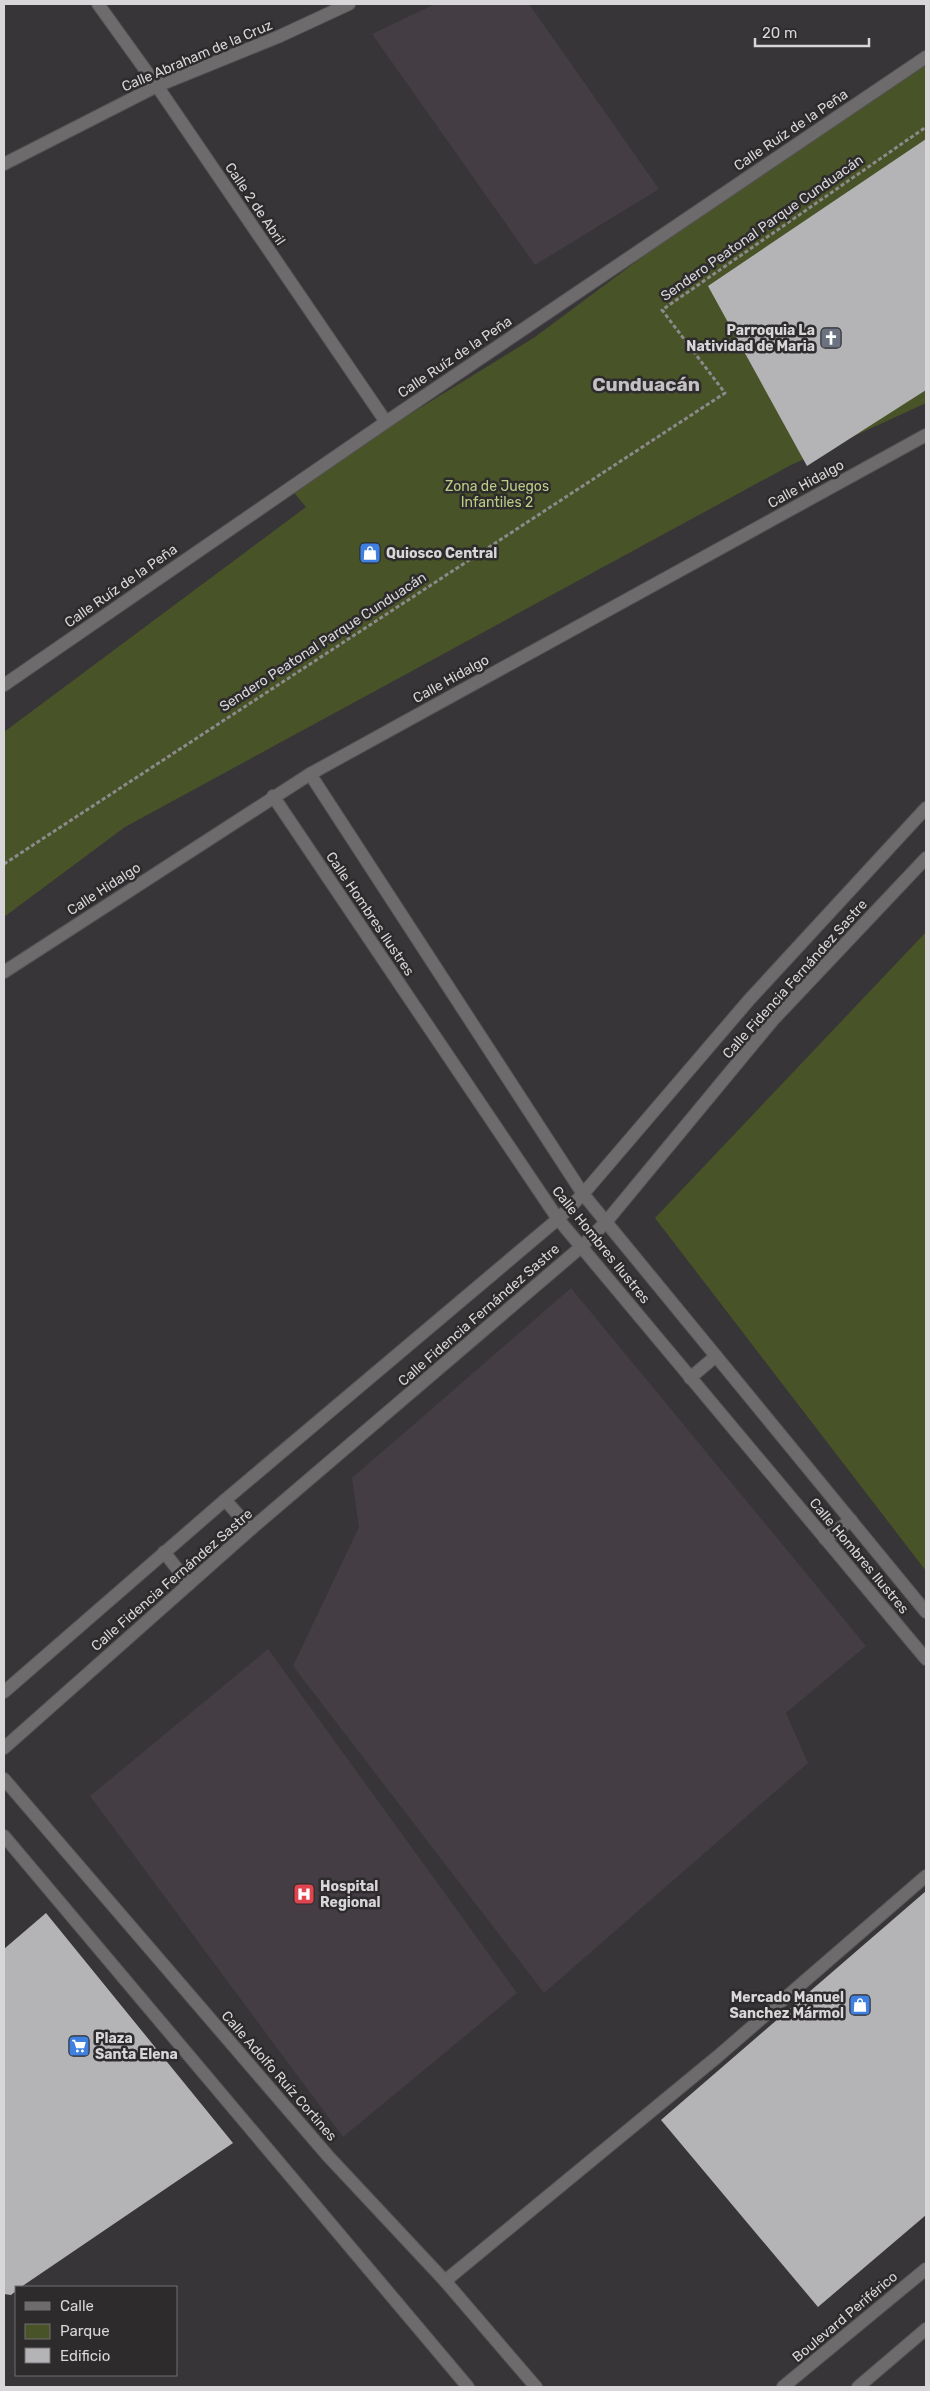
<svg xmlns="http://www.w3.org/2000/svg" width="930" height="2391" font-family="Rubik,sans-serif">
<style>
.built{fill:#443d43}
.green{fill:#495328}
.building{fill:#b4b3b6}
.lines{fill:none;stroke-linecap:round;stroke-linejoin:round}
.street-casing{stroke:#565456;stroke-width:14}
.secondary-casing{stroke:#565456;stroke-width:14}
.path{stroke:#8c8a8c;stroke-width:3;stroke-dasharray:4 2.5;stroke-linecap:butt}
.street{stroke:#6e6b6d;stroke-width:12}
.secondary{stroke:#6e6b6d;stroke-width:12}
.labels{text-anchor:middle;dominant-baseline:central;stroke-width:5;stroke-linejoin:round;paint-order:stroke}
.street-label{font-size:14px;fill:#d8d6d8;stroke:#2d2b2c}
.poi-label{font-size:14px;font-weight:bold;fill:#d8d6d8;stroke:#2d2b2c;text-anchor:start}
.park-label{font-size:14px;fill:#bacc83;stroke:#2d2b2c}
.district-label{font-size:19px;font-weight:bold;fill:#c3c1c3;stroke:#2d2b2c}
</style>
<rect width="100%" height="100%" fill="#373537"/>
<g class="built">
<polygon points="435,4 529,4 659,189 535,265 372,34"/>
<polygon points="571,1288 866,1646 786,1713 808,1763 544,1993 293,1666 359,1527 352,1478"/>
<polygon points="268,1649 517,1993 343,2137 90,1796"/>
</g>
<g class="green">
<polygon points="926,60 926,403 789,466 125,827 4,917 4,732 306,507 290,488 535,337 661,243"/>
<polygon points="926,932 926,1571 655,1218"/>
</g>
<g class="building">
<polygon points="926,139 926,390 807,466 708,286"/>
<polygon points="926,1891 926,2215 818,2307 661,2120"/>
<polygon points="46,1913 233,2143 21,2287 16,2287 16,2291 11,2295 4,2294 4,1949"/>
</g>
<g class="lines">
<g class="street-casing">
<g id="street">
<polyline points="98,4 157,86 386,422"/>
<polyline points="4,164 157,86 280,36 349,4"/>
<polyline points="4,685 386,422 926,57"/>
<polyline points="310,774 583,1194 926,1612"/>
<polyline points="273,796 558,1219 926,1659"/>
<polyline points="690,1378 716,1356"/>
<polyline points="225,1500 251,1529"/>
<polyline points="825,1539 851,1520"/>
<polyline points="164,1552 189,1584"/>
<polyline points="4,1692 225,1500 558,1219 583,1194 749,1000 926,808"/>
<polyline points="4,1748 251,1529 581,1247 606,1222 773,1020 926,858"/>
<polyline points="445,2281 717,2057 926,1876"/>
</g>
</g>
<g class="secondary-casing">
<g id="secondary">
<polyline points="4,972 310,774 926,435"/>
<polyline points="4,1779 328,2156 445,2281 536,2387"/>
<polyline points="4,1836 468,2387"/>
<polyline points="783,2387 926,2269"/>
<polyline points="858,2387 926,2329"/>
</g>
</g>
<polyline class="path" points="4,864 725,393 662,310 926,127"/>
<use href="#street" class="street"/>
<use href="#secondary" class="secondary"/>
</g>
<defs>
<g id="church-square" transform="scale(1.125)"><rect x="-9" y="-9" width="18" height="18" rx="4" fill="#6b7280" stroke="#2d2b2c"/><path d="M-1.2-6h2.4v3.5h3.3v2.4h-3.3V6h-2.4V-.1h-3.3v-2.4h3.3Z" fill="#fff"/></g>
<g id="shop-square" transform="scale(1.125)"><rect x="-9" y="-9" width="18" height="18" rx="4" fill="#3f7fe0" stroke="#2d2b2c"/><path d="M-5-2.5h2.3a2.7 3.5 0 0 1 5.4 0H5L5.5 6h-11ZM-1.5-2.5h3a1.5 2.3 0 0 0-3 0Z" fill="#fff"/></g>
<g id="hospital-square" transform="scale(1.125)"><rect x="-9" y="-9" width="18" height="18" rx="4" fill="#e0444e" stroke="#2d2b2c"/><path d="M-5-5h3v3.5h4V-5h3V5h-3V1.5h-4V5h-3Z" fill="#fff"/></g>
<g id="supermarket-square" transform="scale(1.125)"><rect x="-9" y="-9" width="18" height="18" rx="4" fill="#3f7fe0" stroke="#2d2b2c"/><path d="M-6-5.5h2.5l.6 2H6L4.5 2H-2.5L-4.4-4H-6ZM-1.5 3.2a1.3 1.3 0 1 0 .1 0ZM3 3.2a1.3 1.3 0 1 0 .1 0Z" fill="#fff"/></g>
</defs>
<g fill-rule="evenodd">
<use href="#church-square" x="831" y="338"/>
<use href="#shop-square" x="370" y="553"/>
<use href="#hospital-square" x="304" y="1894"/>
<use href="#shop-square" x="860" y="2005"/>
<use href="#supermarket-square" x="79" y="2046"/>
</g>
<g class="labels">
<g class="street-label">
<text transform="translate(197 56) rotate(-23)">Calle Abraham de la Cruz</text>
<text transform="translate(791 130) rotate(-34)">Calle Ruíz de la Peña</text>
<text transform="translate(255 204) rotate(56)">Calle 2 de Abril</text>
<text transform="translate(762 228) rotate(-35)">Sendero Peatonal Parque Cunduacán</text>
<text transform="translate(455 357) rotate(-34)">Calle Ruíz de la Peña</text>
<text transform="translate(806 484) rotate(-29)">Calle Hidalgo</text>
<text transform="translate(121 586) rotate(-35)">Calle Ruíz de la Peña</text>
<text transform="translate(323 642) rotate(-33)">Sendero Peatonal Parque Cunduacán</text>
<text transform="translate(451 679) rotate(-29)">Calle Hidalgo</text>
<text transform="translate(104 889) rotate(-33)">Calle Hidalgo</text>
<text transform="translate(370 914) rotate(56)">Calle Hombres Ilustres</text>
<text transform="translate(795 979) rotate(-48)">Calle Fidencia Fernández Sastre</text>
<text transform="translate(601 1245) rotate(51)">Calle Hombres Ilustres</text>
<text transform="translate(479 1315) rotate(-41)">Calle Fidencia Fernández Sastre</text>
<text transform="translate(859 1556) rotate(50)">Calle Hombres Ilustres</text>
<text transform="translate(172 1580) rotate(-41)">Calle Fidencia Fernández Sastre</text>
<text transform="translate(279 2076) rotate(49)">Calle Adolfo Ruíz Cortines</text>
<text transform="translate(845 2317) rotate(-40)">Boulevard Periférico</text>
</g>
<g class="poi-label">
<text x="815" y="330" text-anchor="end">Parroquia La<tspan x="815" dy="16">Natividad de Maria</tspan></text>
<text x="386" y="553">Quiosco Central</text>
<text x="320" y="1886">Hospital<tspan x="320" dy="16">Regional</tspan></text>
<text x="844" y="1997" text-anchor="end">Mercado Manuel<tspan x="844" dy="16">Sanchez Mármol</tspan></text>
<text x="95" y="2038">Plaza<tspan x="95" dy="16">Santa Elena</tspan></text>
</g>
<g class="park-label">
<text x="497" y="486">Zona de Juegos<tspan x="497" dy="16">Infantiles 2</tspan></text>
</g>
<g class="district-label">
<text x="646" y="384">Cunduacán</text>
</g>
</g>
<rect width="930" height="2391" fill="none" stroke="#d8d6d8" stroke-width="10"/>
<rect x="15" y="2286" width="162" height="90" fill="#2d2b2c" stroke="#716f71"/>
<rect x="25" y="2302" width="25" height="8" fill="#6e6b6d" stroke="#716f71"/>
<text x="60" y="2311" font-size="15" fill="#d8d6d8">Calle</text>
<rect x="25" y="2324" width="25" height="15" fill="#495328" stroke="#716f71"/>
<text x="60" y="2336" font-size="15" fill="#d8d6d8">Parque</text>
<rect x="25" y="2348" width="25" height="15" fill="#b4b3b6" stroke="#716f71"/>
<text x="60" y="2361" font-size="15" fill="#d8d6d8">Edificio</text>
<path d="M755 38v8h114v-8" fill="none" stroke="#d8d6d8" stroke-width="2.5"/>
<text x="762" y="38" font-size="15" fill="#d8d6d8" stroke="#2d2b2c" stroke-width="4" paint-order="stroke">20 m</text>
</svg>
